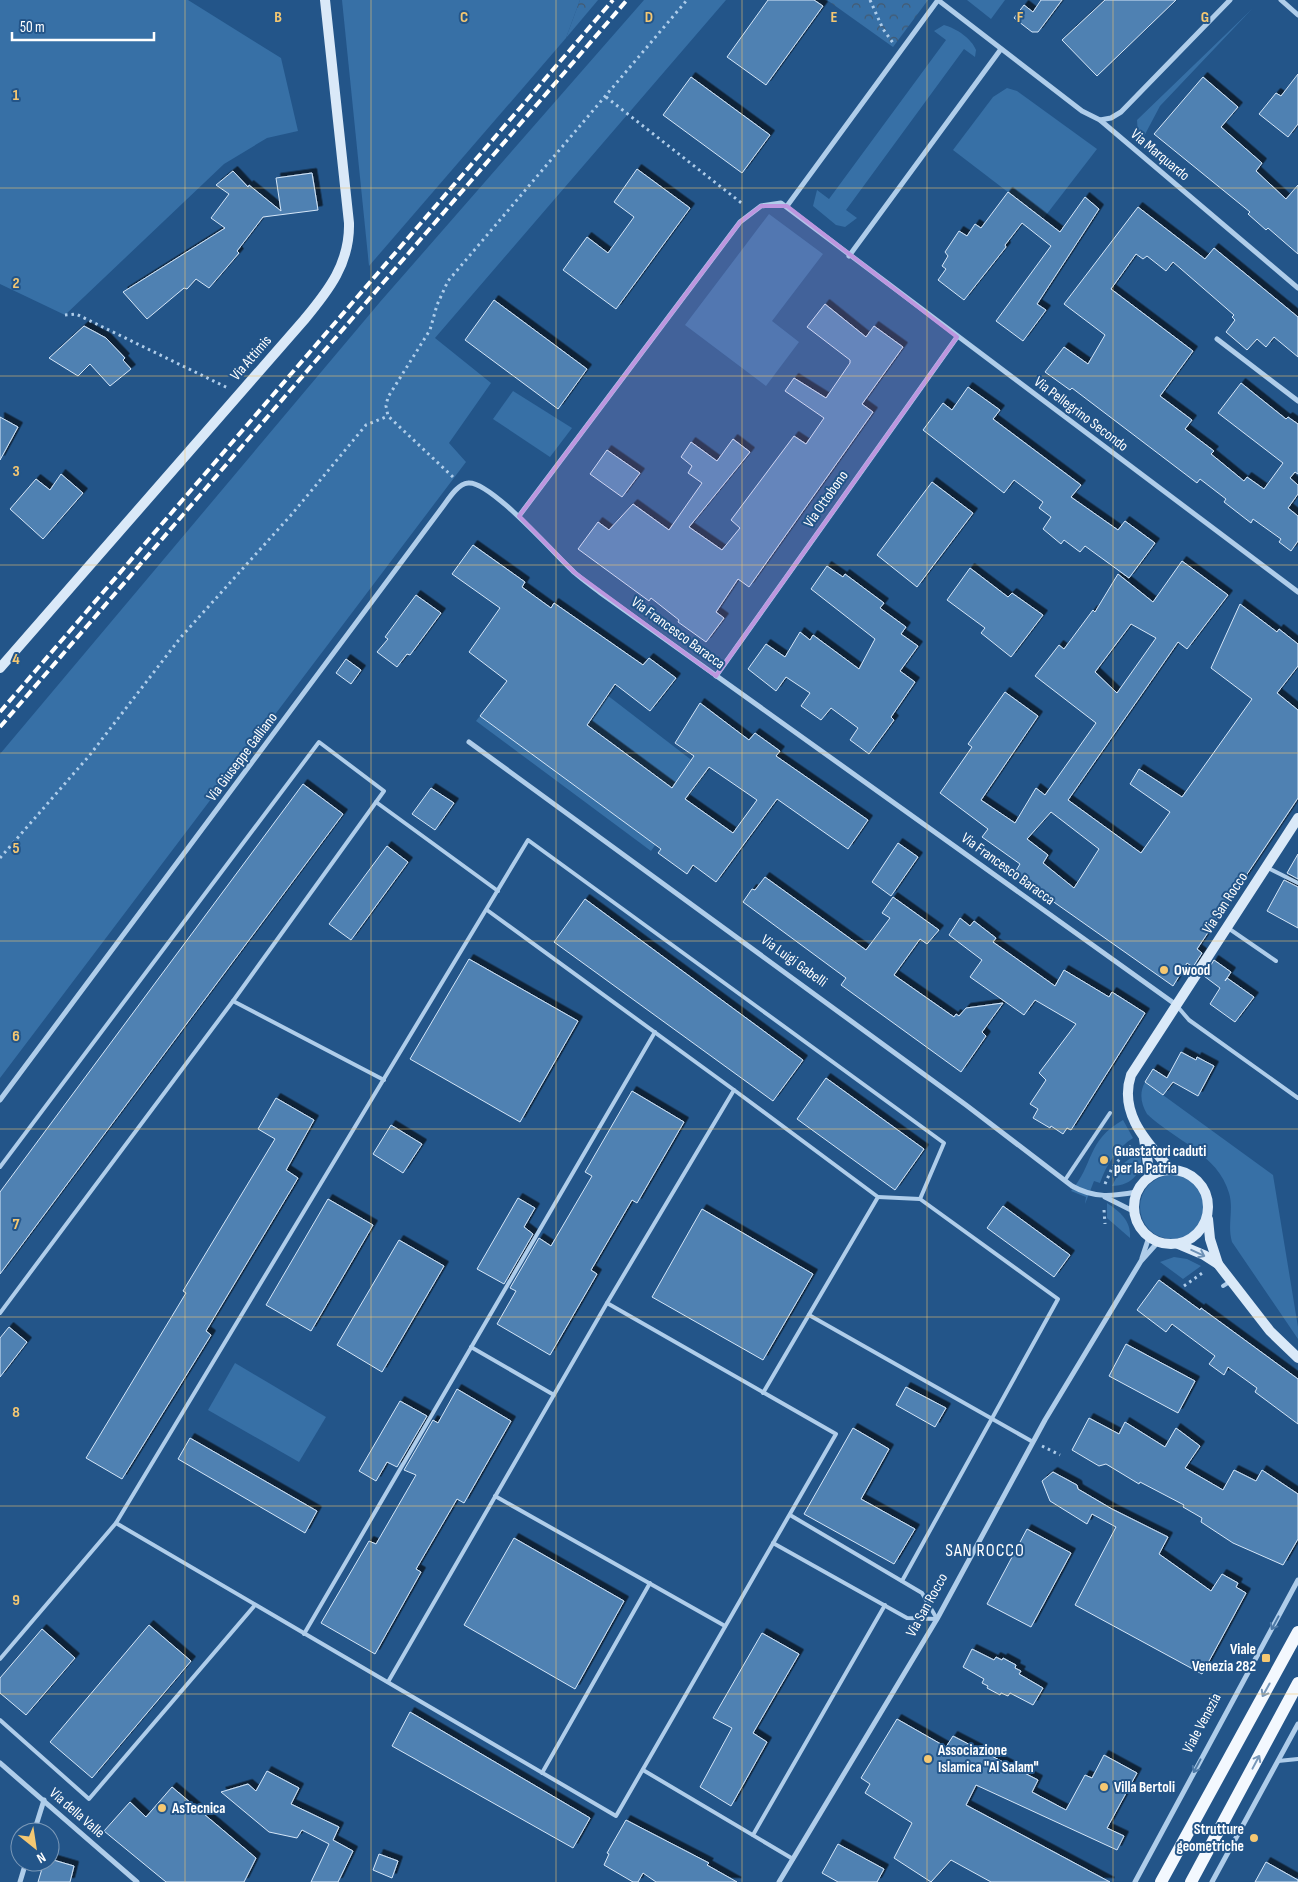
<svg xmlns="http://www.w3.org/2000/svg" width="1298" height="1882" font-family="'Sofia Sans Condensed',sans-serif">
<style>
.green{fill:#3770a6}
.forest{fill:url(#forest-crowns)}
.building{fill:#5081b2;stroke:#d4e6f8;fill-rule:evenodd;filter:url(#shadow)}
.lines{fill:none;stroke-linecap:round;stroke-linejoin:round}
.path{stroke:#afcdea;stroke-width:3;stroke-dasharray:2.5 4;stroke-linecap:butt}
.lane{stroke:#afcdea;stroke-width:4}
.street{stroke:#afcdea;stroke-width:5}
.secondary{stroke:#dae9f8;stroke-width:10}
.primary{stroke:#f3f8fe;stroke-width:12}
.rail{stroke:#fff;stroke-width:4;stroke-dasharray:9 4;stroke-linecap:butt}
.oneway{stroke:#6c90b5}
.oneway2{stroke:#4d79a6}
.oneway3{stroke:#7696b8}
.marked{fill:#bd96df;fill-opacity:0.2;stroke:#bd96df;stroke-width:4;stroke-linejoin:round}
.grid{fill:none;stroke:#f5c872;stroke-width:1;stroke-opacity:0.55}
.poi-dot{fill:#f5c872;stroke:#235589;stroke-width:2}
.labels{text-anchor:middle;dominant-baseline:central;stroke-width:4;stroke-linejoin:round;paint-order:stroke}
.street-label{font-size:15px;fill:#fff;stroke:#235589}
.poi-label{font-size:15px;font-weight:bold;fill:#fff;stroke:#235589;text-anchor:start}
.quarter-label{font-size:18px;letter-spacing:1px;fill:#fff;stroke:#235589}
.grid-label{font-size:16px;text-anchor:middle;font-weight:bold;fill:#f5c872;stroke:#235589;stroke-width:4;stroke-linejoin:round;paint-order:stroke}
</style>
<defs>
<pattern id="forest-crowns" width="20" height="18" patternUnits="userSpaceOnUse" patternTransform="scale(1.25)"><rect width="20" height="18" fill="#3770a6"/><path d="M2 6a3 3 0 1 1 6 0M12 15a3 3 0 1 1 6 0" fill="none" stroke="#445a70"/></pattern>
<filter id="shadow"><feDropShadow dx="4.5" dy="-4.5" stdDeviation="0" flood-color="#0009"/></filter>
</defs>
<rect width="100%" height="100%" fill="#235589"/>
<g class="green">
<polygon points="0,0 188,0 281,58 298,131 267,138 224,164 65,315 0,284"/>
<polygon points="342,0 580,0 566,38 369,266"/>
<polygon points="644,0 726,0 435,338 491,383 449,443 466,462 0,1078 0,754 380,302"/>
<polygon points="967,0 1005,0 991,19"/>
<polygon points="1252,9 1160,106 1142,140 1138,136 1137,120"/>
<path d="M944 25C956 28 972 39 976 50L975 57 964 49 846 210 857 218 845 227 836 225 813 206 817 190 829 199 946 40 934 31Z"/>
<polygon points="1007,88 1017,91 1097,149 1043,219 953,150 993,97"/>
<polygon points="769,214 823,254 772,321 799,342 766,386 685,325"/>
<polygon points="513,391 572,428 550,457 493,419"/>
<polygon points="507,681 607,695 707,772 651,851 476,721"/>
<path d="M1145 1082 1273 1175 1298 1327V1339L1232 1242C1227 1225 1234 1209 1229 1193 1218 1154 1174 1140 1147 1114 1141 1104 1139 1093 1145 1082Z"/>
<path d="M1123 1120 1133 1138C1117 1148 1106 1165 1100 1183L1094 1181 1085 1204 1086 1197 1071 1191C1094 1165 1086 1141 1123 1120Z"/>
<path d="M1140 1151C1145 1171 1132 1186 1112 1186L1124 1163Z"/>
<circle cx="1172" cy="1207" r="32"/>
<path d="M1107 1203C1120 1212 1131 1220 1130 1238L1107 1218Z"/>
<polygon points="1174,1257 1187,1259 1201,1266 1183,1279 1160,1262"/>
<polygon points="235,1363 326,1417 299,1462 208,1410"/>
</g>
<g class="forest">
<polygon points="580,0 598,0 566,38"/>
<polygon points="827,0 928,0 893,47"/>
</g>
<g class="building">
<polygon points="768,0 814,0 823,6 766,85 727,57"/>
<polygon points="1041,0 1062,0 1038,32 1032,32 1014,18 1024,5 1033,12"/>
<polygon points="1105,0 1176,0 1097,76 1062,40"/>
<polygon points="1298,74 1298,124 1288,137 1259,114 1276,93 1281,96"/>
<polygon points="691,77 770,135 742,173 663,115"/>
<polygon points="1203,77 1238,107 1221,127 1262,163 1256,171 1286,199 1298,185 1298,254 1268,228 1266,230 1248,214 1250,212 1154,134"/>
<polygon points="637,169 690,208 616,309 563,270 587,237 608,253 634,217 614,202"/>
<polygon points="233,171 248,187 249,185 281,211 276,178 312,173 318,210 263,217 237,251 239,253 209,288 196,279 187,289 184,288 147,319 123,292 225,228 211,218 229,194 216,185"/>
<polygon points="1008,192 1060,232 1085,197 1099,209 1037,304 1046,310 1023,341 996,321 1051,246 1022,223 1005,245 1006,247 964,300 938,280 946,269 942,266 948,256 945,252 959,231 967,236 975,224 981,228"/>
<polygon points="1138,207 1205,259 1214,248 1298,317 1298,357 1274,337 1266,347 1257,339 1247,350 1226,332 1235,320 1232,317 1234,315 1173,262 1166,271 1147,256 1143,259 1136,254 1111,289 1193,351 1160,396 1192,420 1185,429 1214,451 1211,454 1244,481 1247,477 1264,489 1283,463 1218,413 1241,383 1286,419 1288,417 1298,424 1298,474 1295,472 1290,478 1298,485 1298,494 1288,508 1298,516 1298,541 1291,551 1279,542 1281,539 1253,519 1251,523 1224,502 1226,499 1200,479 1197,483 1072,388 1070,390 1045,372 1064,347 1088,364 1105,335 1064,304"/>
<polygon points="494,300 587,369 558,409 465,340"/>
<polygon points="825,304 866,337 874,326 903,347 862,404 873,412 749,587 738,579 716,612 724,618 706,642 678,622 679,620 651,598 649,601 578,549 598,522 609,530 633,504 669,530 702,483 688,473 692,466 681,457 691,442 717,461 733,439 750,452 689,527 722,550 740,528 731,520 794,436 806,444 824,418 785,391 794,378 826,398 850,363 850,360 807,327"/>
<polygon points="84,326 106,338 125,358 123,360 131,369 110,386 90,364 78,376 49,358"/>
<polygon points="968,387 1000,410 993,419 1081,485 1071,497 1118,530 1125,521 1155,543 1129,578 1085,546 1080,552 1064,540 1061,544 1043,529 1051,517 1039,508 1043,502 1014,480 1004,493 923,430 943,403 952,410"/>
<polygon points="0,417 18,427 0,460"/>
<polygon points="607,450 640,473 622,497 590,474"/>
<polygon points="61,474 83,493 43,539 10,509 36,479 50,490"/>
<polygon points="932,482 973,513 917,587 877,555"/>
<path d="M473 545 525 582 522 587 551 608 554 603 643 665 649 658 676 678 650 711 615 684 587 725 672 788 694 756 675 743 700 703 749 740 755 733 780 751 776 756 868 820 848 849 777 799 716 882 693 865 687 874 658 853 661 849 480 716 507 681 469 652 500 608 452 574ZM709 767 757 800 733 833 685 799Z"/>
<path d="M1182 561 1228 595 1187 649 1178 642 1068 800 1141 853 1170 812 1130 784 1139 769 1182 797 1252 699 1211 668 1240 604 1277 632 1279 629 1298 644V666L1277 693 1298 710V798L1197 949 1202 953 1193 967 1187 963 1173 986 1014 874 1020 864 982 837 988 829 940 793 972 747 968 744 1005 692 1038 716 981 800 1015 823 1036 788 1045 795 1096 723 1035 676 1059 645 1064 649 1093 610 1095 612 1118 574 1153 602ZM1131 624 1156 638 1117 693 1095 672ZM1051 812 1099 849 1074 888 1043 863 1048 855 1027 839Z"/>
<polygon points="827,566 843,577 845,574 884,603 880,608 906,627 901,634 918,646 900,671 915,682 891,717 894,720 869,754 850,740 858,728 831,708 821,720 801,706 810,693 786,677 776,691 748,669 766,644 785,657 800,632 810,640 813,635 859,669 875,639 811,589"/>
<polygon points="970,568 1008,597 1012,593 1043,615 1011,657 981,633 985,628 947,600"/>
<polygon points="416,595 441,613 410,655 407,654 397,667 377,652 388,639 385,637"/>
<polygon points="346,659 361,670 351,684 336,673"/>
<polygon points="303,784 343,814 0,1274 0,1192"/>
<polygon points="431,788 454,803 435,830 412,814"/>
<polygon points="898,843 918,857 891,896 872,882"/>
<polygon points="387,846 408,862 351,940 329,924"/>
<polygon points="1298,854 1298,879 1287,873"/>
<polygon points="765,877 866,950 890,918 882,913 893,897 939,930 927,944 920,939 894,975 954,1017 956,1014 959,1016 966,1008 1003,1003 982,1032 986,1036 961,1072 841,985 846,978 743,902 752,889 755,890"/>
<polygon points="1284,880 1298,887 1298,928 1267,911"/>
<polygon points="585,899 803,1060 773,1101 554,942"/>
<polygon points="960,918 970,926 974,921 996,938 993,942 1055,986 1064,970 1109,997 1112,992 1145,1013 1071,1130 1067,1128 1063,1134 1051,1126 1050,1128 1033,1118 1038,1109 1030,1104 1046,1080 1039,1073 1076,1024 1035,1000 1024,1015 970,977 982,960 949,935"/>
<polygon points="469,959 578,1021 520,1122 410,1059"/>
<polygon points="1214,960 1231,972 1225,981 1227,978 1254,997 1235,1022 1210,1004 1220,988 1204,976"/>
<polygon points="1181,1052 1196,1060 1197,1057 1214,1066 1198,1096 1173,1082 1163,1095 1145,1082 1153,1069 1167,1078"/>
<polygon points="826,1078 924,1149 895,1190 797,1119"/>
<polygon points="632,1091 684,1122 637,1203 632,1200 591,1270 597,1274 550,1355 497,1324 516,1291 510,1288 539,1238 551,1246 592,1176 585,1172"/>
<polygon points="276,1098 314,1120 286,1170 298,1178 206,1331 211,1335 122,1479 86,1458 186,1293 183,1291 275,1139 258,1129"/>
<polygon points="391,1125 422,1144 403,1173 373,1154"/>
<polygon points="518,1198 535,1208 524,1227 533,1234 504,1284 477,1269"/>
<polygon points="328,1199 373,1225 311,1331 266,1305"/>
<polygon points="1003,1206 1070,1255 1054,1277 987,1228"/>
<polygon points="702,1209 813,1274 763,1360 652,1297"/>
<polygon points="399,1240 444,1266 382,1372 337,1345"/>
<polygon points="1159,1280 1200,1310 1201,1308 1298,1379 1298,1424 1255,1392 1257,1388 1228,1367 1224,1375 1209,1364 1215,1356 1172,1324 1166,1332 1137,1310"/>
<polygon points="9,1327 27,1342 0,1377 0,1338"/>
<polygon points="1126,1344 1195,1381 1178,1413 1109,1376"/>
<polygon points="906,1387 946,1408 935,1427 896,1405"/>
<polygon points="457,1389 511,1421 464,1503 457,1499 416,1569 421,1572 375,1654 321,1623 369,1541 376,1544 416,1475 404,1470 433,1420 438,1423"/>
<polygon points="400,1401 427,1416 397,1467 387,1462 376,1481 359,1471"/>
<polygon points="1089,1418 1119,1434 1125,1422 1165,1447 1176,1428 1200,1446 1185,1468 1223,1490 1234,1470 1256,1481 1262,1470 1298,1494 1298,1539 1283,1565 1233,1543 1201,1522 1202,1518 1183,1507 1184,1505 1140,1482 1139,1484 1106,1464 1099,1466 1072,1450"/>
<polygon points="853,1428 889,1449 861,1499 915,1529 894,1564 804,1514"/>
<polygon points="190,1438 317,1511 305,1533 178,1459"/>
<polygon points="1053,1472 1077,1485 1078,1489 1112,1509 1168,1537 1159,1554 1211,1591 1222,1574 1238,1583 1236,1587 1246,1593 1202,1674 1075,1605 1116,1527 1092,1514 1087,1524 1050,1501 1042,1481"/>
<polygon points="1027,1529 1071,1553 1031,1627 987,1604"/>
<polygon points="514,1538 624,1601 575,1689 464,1625"/>
<polygon points="149,1625 191,1661 92,1778 50,1742"/>
<polygon points="42,1629 75,1658 26,1715 0,1693 0,1678"/>
<polygon points="762,1633 799,1654 753,1733 767,1742 731,1806 700,1787 732,1728 713,1718"/>
<polygon points="972,1649 994,1660 996,1657 1002,1660 1003,1658 1016,1665 1015,1668 1021,1671 1019,1674 1043,1688 1033,1705 1010,1693 1008,1696 1001,1693 1000,1695 987,1688 988,1686 982,1683 984,1679 963,1667"/>
<polygon points="410,1712 590,1818 573,1848 392,1746"/>
<polygon points="897,1719 946,1747 953,1736 1038,1780 1032,1792 1066,1810 1085,1775 1092,1778 1104,1755 1137,1773 1107,1828 1124,1836 1117,1850 976,1785 966,1805 1110,1882 991,1882 951,1860 931,1882 894,1858 912,1823 865,1793 870,1784 861,1778"/>
<polygon points="267,1771 299,1788 291,1804 339,1827 333,1840 353,1851 338,1882 311,1882 329,1844 302,1830 297,1838 269,1832 221,1792 248,1784 256,1791"/>
<polygon points="172,1787 256,1858 244,1882 166,1882 104,1831 130,1802 146,1817"/>
<polygon points="626,1820 709,1863 707,1865 737,1882 656,1882 643,1873 638,1882 633,1882 604,1865 609,1854 607,1853"/>
<polygon points="838,1844 884,1869 877,1882 838,1882 822,1873"/>
<polygon points="379,1854 398,1861 392,1878 373,1870"/>
<polygon points="50,1859 74,1866 70,1882 38,1882 44,1862 50,1862"/>
<polygon points="1266,1862 1298,1880 1298,1882 1255,1882"/>
</g>
<g class="lines">
<g class="path">
<polyline points="870,0 883,29 893,43"/>
<polyline points="606,97 744,205"/>
<polyline points="65,315 76,314 228,388"/>
<polyline points="453,477 388,416 386,406 388,397 430,330 437,305 448,281 687,0"/>
<polyline points="0,858 89,756 181,637 292,514 366,425 388,416"/>
<polyline points="1105,1184 1112,1168 1131,1146"/>
<polyline points="1104,1210 1105,1224"/>
<polyline points="1184,1286 1205,1271"/>
<polyline points="1042,1446 1060,1455"/>
</g>
<g class="lane">
<polyline points="376,802 498,891"/>
<polyline points="1268,868 1298,883"/>
<polyline points="487,910 734,1090 607,1303 836,1434 616,1816 116,1523 528,840 944,1143 920,1199"/>
<polyline points="1228,928 1276,961"/>
<polyline points="233,1001 384,1080"/>
<polyline points="1177,1006 1189,1020 1298,1098"/>
<polyline points="734,1090 878,1197 763,1393"/>
<polyline points="0,1167 319,742 384,791 233,1001 0,1313"/>
<polyline points="1065,1180 1110,1113"/>
<polyline points="878,1197 920,1199 1058,1299 902,1581"/>
<polyline points="1223,1286 1231,1281"/>
<polyline points="809,1315 1033,1442"/>
<polyline points="471,1347 554,1395"/>
<polyline points="495,1496 725,1626"/>
<polyline points="790,1515 922,1593 937,1619"/>
<polyline points="773,1543 907,1618 937,1619"/>
<polyline points="304,1634 655,1032"/>
<polyline points="0,1659 116,1523"/>
<polyline points="388,1682 607,1303"/>
<polyline points="0,1720 89,1799 255,1605"/>
<polyline points="1278,1761 1298,1759"/>
<polyline points="643,1770 793,1859"/>
<polyline points="542,1773 650,1583"/>
<polyline points="753,1835 885,1605"/>
</g>
<g class="street">
<polyline points="938,0 1082,111 1100,120 1298,288"/>
<polyline points="1281,0 1298,15"/>
<polyline points="1100,120 1111,118 1121,112 1230,0"/>
<polyline points="787,206 938,0"/>
<polyline points="849,256 1001,49"/>
<polyline points="1217,339 1298,401"/>
<polyline points="519,516 740,222 761,206 781,203 1298,592"/>
<polyline points="716,676 957,337"/>
<path d="M469 742 966 1105 1072 1186C1095 1199 1113 1196 1137 1192"/>
<path d="M0 1100 441 509C448 500 457 484 468 483 490 480 556 556 575 573 583 580 593 587 602 594L1175 1004"/>
<polyline points="1105,1197 1135,1212"/>
<polyline points="1142,1258 1149,1237"/>
<polyline points="0,1763 137,1882"/>
<polyline points="34,1832 44,1800"/>
<polyline points="20,1882 26,1862"/>
<polyline points="779,1882 937,1619 1045,1420 1141,1261 1158,1242"/>
<polyline points="1135,1882 1298,1580"/>
<polyline points="1212,1882 1298,1724"/>
</g>
<g class="secondary">
<path d="M0 668 304 320C329 290 350 263 349 223L325 0"/>
<polyline points="1144,1139 1150,1176"/>
<circle cx="1171" cy="1207" r="37"/>
<path d="M1171 1170C1148 1143 1118 1114 1131 1075L1298 818"/>
<polyline points="1208,1219 1210,1239 1218,1264"/>
<polyline points="1178,1244 1204,1255 1218,1264 1270,1331 1298,1358"/>
</g>
<g class="primary">
<polyline points="1161,1882 1298,1632"/>
<polyline points="1191,1882 1298,1683"/>
</g>
<g class="rail">
<polyline points="0,712 613,0"/>
<polyline points="0,727 627,0"/>
</g>
</g>
<defs><path id="oneway-shaft" d="M-6 0H5M1.5-3L5.5 0L1.5 3" fill="none" stroke-width="1.6" stroke-linecap="round" stroke-linejoin="round" transform="scale(1.25)"/></defs>
<use class="oneway" href="#oneway-shaft" transform="translate(1198 1253) rotate(25)"/>
<g class="oneway2">
<use href="#oneway-shaft" transform="translate(1275 1623) rotate(118)"/>
<use href="#oneway-shaft" transform="translate(1197 1766) rotate(118)"/>
</g>
<g class="oneway3">
<use href="#oneway-shaft" transform="translate(1266 1690) rotate(119)"/>
<use href="#oneway-shaft" transform="translate(1256 1762) rotate(-62)"/>
</g>
<path class="marked" d="M761 206H787L957 337 716 676 574 572 519 516 740 222Z"/>
<path class="grid" d="M185 0V1882M371 0V1882M556 0V1882M742 0V1882M927 0V1882M1113 0V1882M0 188H1298M0 376H1298M0 565H1298M0 753H1298M0 941H1298M0 1129H1298M0 1317H1298M0 1506H1298M0 1694H1298"/>
<g class="poi-dot">
<circle cx="1164" cy="970" r="5"/>
<circle cx="1104" cy="1160" r="5"/>
<rect x="1261" y="1653" width="10" height="10" rx="2.5"/>
<circle cx="928" cy="1759" r="5"/>
<circle cx="1104" cy="1787" r="5"/>
<circle cx="162" cy="1808" r="5"/>
<circle cx="1254" cy="1838" r="5"/>
</g>
<g class="labels">
<g class="street-label">
<text transform="translate(1160 155) rotate(40)">Via Marquardo</text>
<text transform="translate(251 358) rotate(-49)">Via Attimis</text>
<text transform="translate(1081 414) rotate(37)">Via Pellegrino Secondo</text>
<text transform="translate(826 499) rotate(-55)">Via Ottobono</text>
<text transform="translate(678 633) rotate(36)">Via Francesco Baracca</text>
<text transform="translate(242 757) rotate(-53)">Via Giuseppe Galliano</text>
<text transform="translate(1008 869) rotate(36)">Via Francesco Baracca</text>
<text transform="translate(1225 903) rotate(-57)">Via San Rocco</text>
<text transform="translate(794 961) rotate(36)">Via Luigi Gabelli</text>
<text transform="translate(927 1605) rotate(-61)">Via San Rocco</text>
<text transform="translate(1202 1723) rotate(-62)">Viale Venezia</text>
<text transform="translate(77 1813) rotate(41)">Via della Valle</text>
</g>
<g class="poi-label">
<text x="1174" y="970">Owood</text>
<text x="1114" y="1151">Guastatori caduti<tspan x="1114" dy="17">per la Patria</tspan></text>
<text x="1256" y="1649" text-anchor="end">Viale<tspan x="1256" dy="17">Venezia 282</tspan></text>
<text x="938" y="1750">Associazione<tspan x="938" dy="17">Islamica "Al Salam"</tspan></text>
<text x="1114" y="1787">Villa Bertoli</text>
<text x="172" y="1808">AsTecnica</text>
<text x="1244" y="1829" text-anchor="end">Strutture<tspan x="1244" dy="17">geometriche</tspan></text>
</g>
<g class="quarter-label">
<text x="985" y="1550">SAN ROCCO</text>
</g>
</g>
<g class="grid-label">
<text x="278" y="22">B</text>
<text x="464" y="22">C</text>
<text x="649" y="22">D</text>
<text x="834" y="22">E</text>
<text x="1020" y="22">F</text>
<text x="1205" y="22">G</text>
<text x="16" y="100">1</text>
<text x="16" y="288">2</text>
<text x="16" y="476">3</text>
<text x="16" y="664">4</text>
<text x="16" y="853">5</text>
<text x="16" y="1041">6</text>
<text x="16" y="1229">7</text>
<text x="16" y="1417">8</text>
<text x="16" y="1605">9</text>
</g>
<g transform="translate(35 1847) rotate(150)"><circle r="24" fill="#235589" stroke="#7b99b8"/>
<path d="M0-4L9 19L0 12L-9 19Z" fill="#f5c872"/>
<text y="-8" font-size="14" font-weight="bold" text-anchor="middle" fill="#ffffff">N</text>
</g>
<path d="M12 32v8h142v-8" fill="none" stroke="#ffffff" stroke-width="2.5"/>
<text x="20" y="32" font-size="15" fill="#ffffff" stroke="#235589" stroke-width="4" paint-order="stroke">50 m</text>
</svg>
